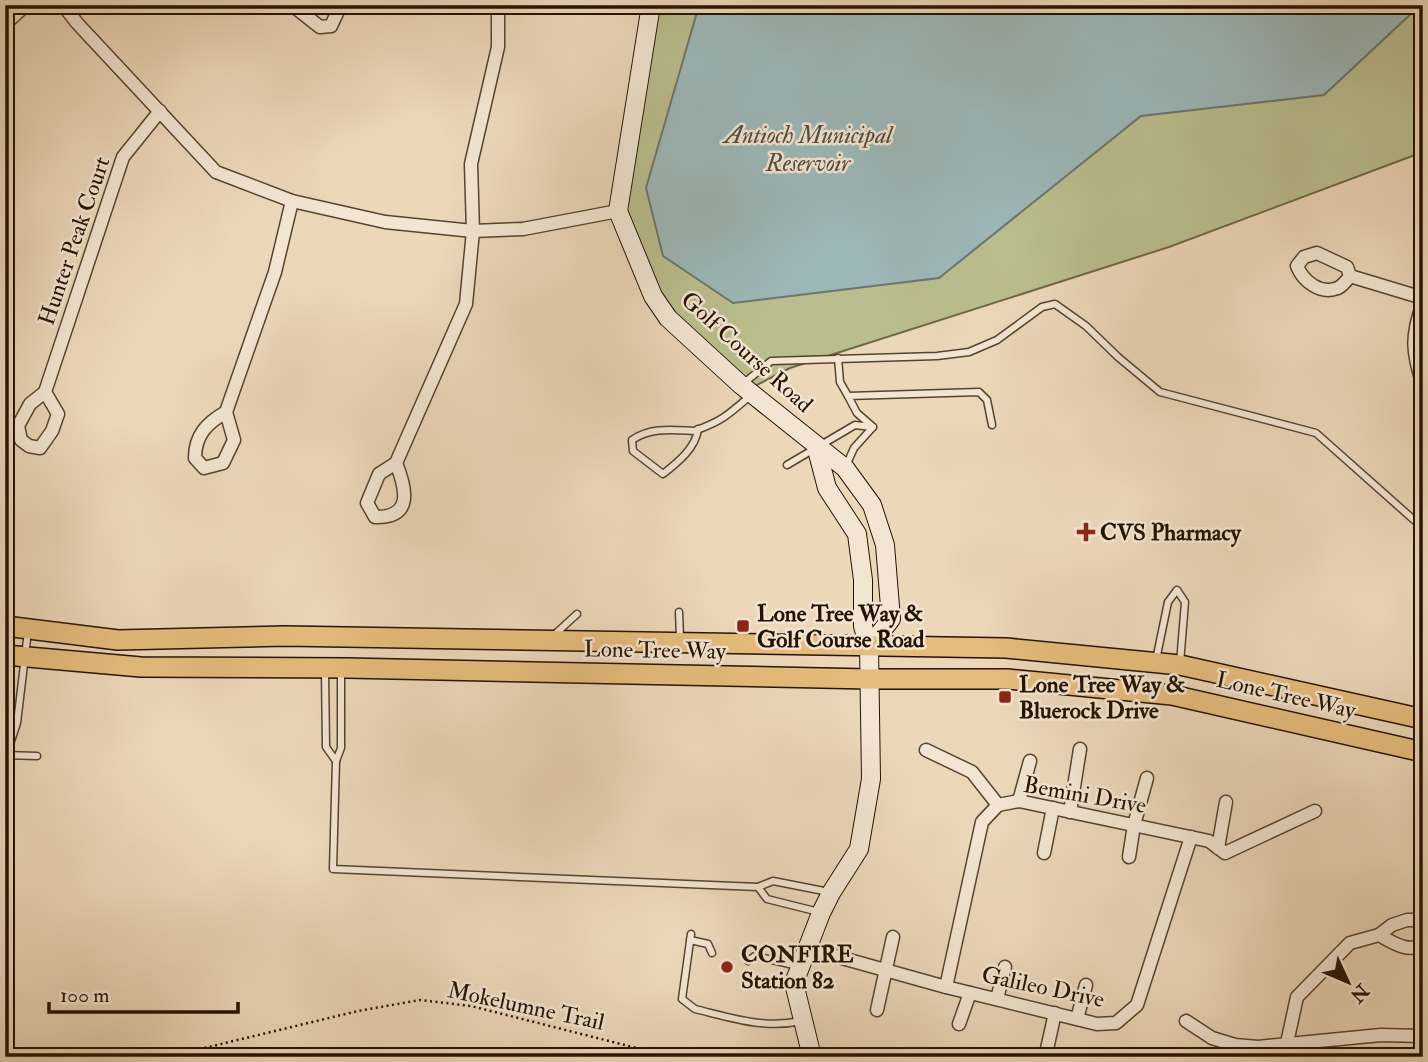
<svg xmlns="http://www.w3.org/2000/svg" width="1428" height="1062" font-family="'IM FELL Double Pica',serif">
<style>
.green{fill:#babd8d;stroke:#6f6846;stroke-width:2}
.water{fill:#9cb7b8;stroke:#6c756e;stroke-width:2}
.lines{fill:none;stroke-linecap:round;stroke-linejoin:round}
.lane-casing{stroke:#56432e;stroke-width:9}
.street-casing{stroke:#56432e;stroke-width:15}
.secondary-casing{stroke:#241200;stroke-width:20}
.primary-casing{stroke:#241200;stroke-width:22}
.path{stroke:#241200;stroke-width:2.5;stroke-dasharray:2 3.5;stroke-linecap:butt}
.lane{stroke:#f3e5d2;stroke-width:6}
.street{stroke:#f3e5d2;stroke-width:12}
.secondary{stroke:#f3e5d2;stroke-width:18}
.primary{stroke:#e6bc7c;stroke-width:19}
.poi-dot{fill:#8f2418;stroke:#f3e5d2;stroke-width:2.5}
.labels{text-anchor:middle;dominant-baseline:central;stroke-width:5;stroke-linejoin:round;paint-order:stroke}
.street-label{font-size:23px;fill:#241200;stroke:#f3e5d2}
.poi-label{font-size:23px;font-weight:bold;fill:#241200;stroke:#f3e5d2;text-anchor:start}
.water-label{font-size:24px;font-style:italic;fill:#4e4c40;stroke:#f3e5d2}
</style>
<rect width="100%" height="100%" fill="#ecd7b9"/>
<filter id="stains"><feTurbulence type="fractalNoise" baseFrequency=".00286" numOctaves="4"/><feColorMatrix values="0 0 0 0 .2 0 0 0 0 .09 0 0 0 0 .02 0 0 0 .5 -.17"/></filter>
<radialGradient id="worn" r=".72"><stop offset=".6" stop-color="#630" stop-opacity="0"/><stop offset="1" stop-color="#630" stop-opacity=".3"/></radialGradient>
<polygon class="green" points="651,5 1423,5 1423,152 1169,247 790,368 747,390 668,318 618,211"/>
<polygon class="water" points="699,5 1423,5 1423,10 1413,12 1324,95 1141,116 939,278 733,303 663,256 646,188"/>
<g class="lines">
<g class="lane-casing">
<g id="lane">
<polyline points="838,358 840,382 848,396"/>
<polyline points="744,383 771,361 937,356 969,352 997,340 1042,307 1055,304 1086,326 1118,357 1160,392 1316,433 1423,528"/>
<polyline points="873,427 857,413 848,396 979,392 987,400 992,425"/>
<path d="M698 429C696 448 677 463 663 474L633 451 632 440C651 427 672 430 694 431 722 421 728 415 750 396"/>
<polyline points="787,465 855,425 872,427"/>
<polyline points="846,466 854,448 873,427"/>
<polyline points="679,612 680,638"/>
<polyline points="553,636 577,614"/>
<polyline points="1156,660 1168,602 1177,590 1185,602 1180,663"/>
<polyline points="325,671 326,747 336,761"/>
<polyline points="341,672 341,748 336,761 333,869 758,887 773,881 829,892"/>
<polyline points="5,755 37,756"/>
<polyline points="5,759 17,723 28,631"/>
<polyline points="758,887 767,899 819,912"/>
<path d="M691 934 682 999 695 1009C732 1018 764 1029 801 1021"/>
<polyline points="690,940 708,944 712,953"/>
<polyline points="748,961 755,956 798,966"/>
</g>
</g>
<g class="street-casing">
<g id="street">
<polyline points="63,5 77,23 216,172 292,201 385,222 473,231 523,229 618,211"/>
<polyline points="292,5 320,27 331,26 338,11 332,5"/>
<polyline points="5,24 26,5"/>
<path d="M1317 253 1347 267 1350 276C1347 280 1342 286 1338 288 1320 295 1303 281 1297 266L1304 257Z"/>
<polyline points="1350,276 1423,298"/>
<path d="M1423 303C1411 336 1412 352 1423 385"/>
<polyline points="45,392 58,414 52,431 40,448 29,446 21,440 18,426 30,404 45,392 123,157 160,111"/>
<path d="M226 412C207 423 195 435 195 458L204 468 223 463 234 440 226 412 275 272 292 201"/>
<path d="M396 463C406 488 414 518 375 517L367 503 379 474 396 463 466 304 473 231 471 164 498 47V5"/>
<polyline points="926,750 972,772 998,805"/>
<polyline points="1019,801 1030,761"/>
<polyline points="1070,812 1080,749"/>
<polyline points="1218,848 1226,802"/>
<polyline points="1044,853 1053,808"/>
<polyline points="1129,857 1134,825 1147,778"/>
<path d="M1379 935C1392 942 1409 954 1423 944"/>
<polyline points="806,948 946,987 1097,1024 1116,1023 1137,1005 1191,837"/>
<polyline points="946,987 982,822 998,805 1019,801 1209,841 1225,853 1315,811"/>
<polyline points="997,999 1005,967"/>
<polyline points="877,1010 893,937"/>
<polyline points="1077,1019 1086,985"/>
<polyline points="1186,1021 1212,1038 1235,1045 1258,1047 1381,1035 1423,1036"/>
<polyline points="959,1024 970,993"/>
<polyline points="1287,1043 1297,997 1350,943 1379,935 1392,925 1407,920 1423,920"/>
<polyline points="1047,1049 1055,1013"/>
</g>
</g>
<g class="secondary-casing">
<g id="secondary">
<polyline points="651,5 618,211 653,296 668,318 741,385 845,468 872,505 885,545 891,619 869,647"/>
<polyline points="812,1057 794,983 821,913 831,893 859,849 871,779 869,647 863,626 863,580 857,534 827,488 816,446"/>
</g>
</g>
<g class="primary-casing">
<g id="primary">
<polyline points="5,626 118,640 285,636 1006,648 1180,665 1423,719"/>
<polyline points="5,655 141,667 347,668 869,679 1007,679 1172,695 1423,752"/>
</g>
</g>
<polyline class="path" points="167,1057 358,1011 420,1000 471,1006 672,1057"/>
<use href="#lane" class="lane"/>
<use href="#street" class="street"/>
<use href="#secondary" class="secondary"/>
<use href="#primary" class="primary"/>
</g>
<g class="poi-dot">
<path d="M1082.5 521.5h7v7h7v7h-7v7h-7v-7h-7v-7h7z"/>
<rect x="736" y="619" width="14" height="14" rx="3.5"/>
<rect x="998" y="690" width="14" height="14" rx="3.5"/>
<circle cx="727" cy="967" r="7"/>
</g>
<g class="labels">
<g class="street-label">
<text transform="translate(74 241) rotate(-71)">Hunter Peak Court</text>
<text transform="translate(747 352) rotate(42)">Golf Course Road</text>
<text transform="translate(655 650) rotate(1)">Lone Tree Way</text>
<text transform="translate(1286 695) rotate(13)">Lone Tree Way</text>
<text transform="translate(1085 795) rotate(10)">Bemini Drive</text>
<text transform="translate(1043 987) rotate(12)">Galileo Drive</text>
<text transform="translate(526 1006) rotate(12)">Mokelumne Trail</text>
</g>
<g class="poi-label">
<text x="1100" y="532">CVS Pharmacy</text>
<text x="757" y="613">Lone Tree Way &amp;<tspan x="757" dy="26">Golf Course Road</tspan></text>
<text x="1019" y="684">Lone Tree Way &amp;<tspan x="1019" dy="26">Bluerock Drive</tspan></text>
<text x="741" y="954">CONFIRE<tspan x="741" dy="26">Station 82</tspan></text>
</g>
<g class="water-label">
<text x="808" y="135">Antioch Municipal<tspan x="808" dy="28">Reservoir</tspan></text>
</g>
</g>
<rect width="1428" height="1062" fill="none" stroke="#ecd7b9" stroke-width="28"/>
<rect x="7" y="7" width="1414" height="1048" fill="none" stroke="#241200" stroke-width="3.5"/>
<rect x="14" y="14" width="1400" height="1034" fill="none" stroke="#241200" stroke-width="2"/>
<g transform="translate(1348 982) rotate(134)" stroke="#f3e5d2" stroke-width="5" paint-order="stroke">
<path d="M0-5L12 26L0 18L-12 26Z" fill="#241200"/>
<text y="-10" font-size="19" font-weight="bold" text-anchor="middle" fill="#241200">N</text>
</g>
<path d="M49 1002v10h189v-10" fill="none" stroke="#241200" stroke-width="3.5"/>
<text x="60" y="1002" font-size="21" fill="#241200" stroke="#f3e5d2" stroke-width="5" paint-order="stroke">100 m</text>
<rect width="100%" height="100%" filter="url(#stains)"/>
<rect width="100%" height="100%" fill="url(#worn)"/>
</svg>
